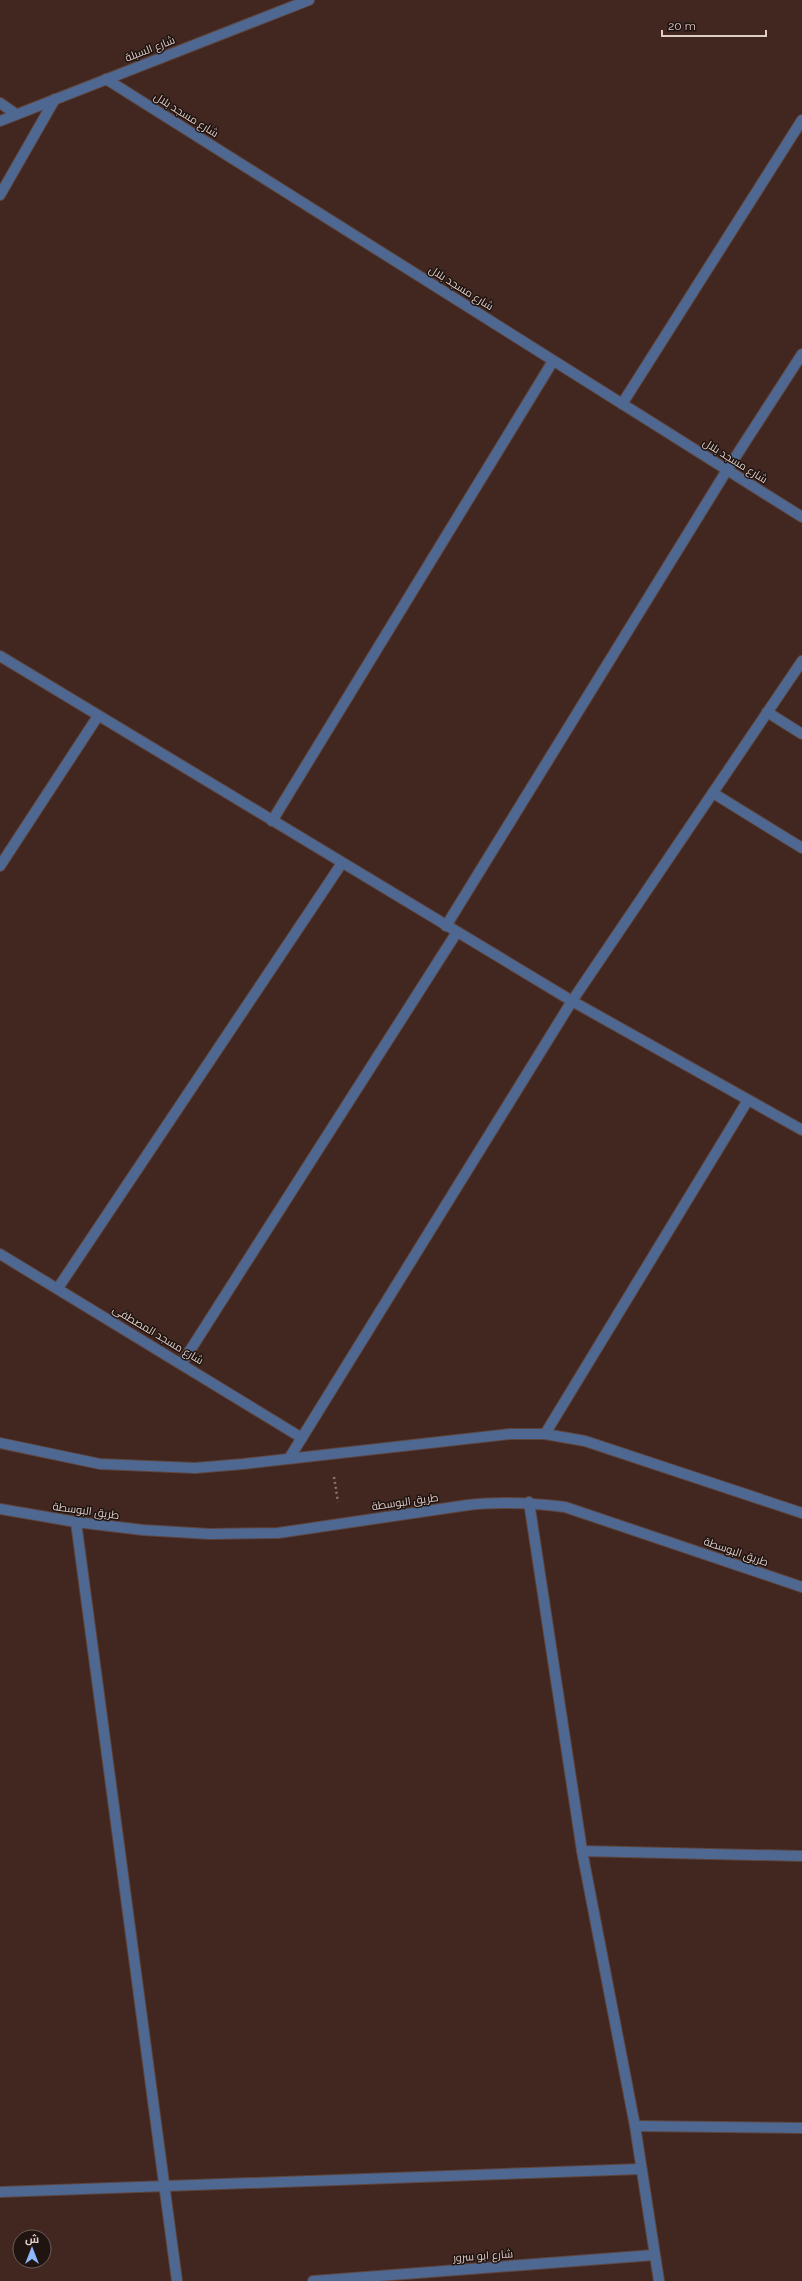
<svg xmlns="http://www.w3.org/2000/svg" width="802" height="2281" font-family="Raleway,Cairo,sans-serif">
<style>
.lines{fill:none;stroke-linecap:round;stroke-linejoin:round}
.minor-casing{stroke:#5e453e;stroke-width:12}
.path{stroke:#89736c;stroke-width:2.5;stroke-dasharray:2 3;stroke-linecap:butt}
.minor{stroke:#4e6892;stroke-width:10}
.labels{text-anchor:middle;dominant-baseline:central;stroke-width:3;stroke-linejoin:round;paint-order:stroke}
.street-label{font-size:11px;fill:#dfcdc8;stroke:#201411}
</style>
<rect width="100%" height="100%" fill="#422720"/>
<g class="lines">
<g class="minor-casing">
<g id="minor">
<polyline points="106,79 802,517"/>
<polyline points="0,103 16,114"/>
<polyline points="0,121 309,0"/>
<polyline points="0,195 55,99"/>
<polyline points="622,404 802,120"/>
<polyline points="0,656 572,1001 802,1130"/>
<polyline points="767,712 802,734"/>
<polyline points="713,793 802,848"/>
<polyline points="272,821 553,361"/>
<polyline points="0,866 98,716"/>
<polyline points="446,926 727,470 802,354"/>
<polyline points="0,1254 302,1438"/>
<polyline points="58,1288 342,863"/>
<polyline points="182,1363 457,932"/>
<polyline points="545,1434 748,1100"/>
<polyline points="0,1443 100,1464 195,1468 243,1464 510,1434 545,1434 585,1441 802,1513"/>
<polyline points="290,1457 572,1001 802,661"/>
<polyline points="529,1502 582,1851 635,2126 659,2281"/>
<path d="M0 1509 76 1522 143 1530 210 1534 278 1533 468 1505C501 1501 532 1503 565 1507L802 1587"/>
<polyline points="76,1522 177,2281"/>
<polyline points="582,1851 802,1856"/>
<polyline points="635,2126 802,2128"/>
<polyline points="0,2192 641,2169"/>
<polyline points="313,2281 654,2255"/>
</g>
</g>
<polyline class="path" points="334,1477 338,1502"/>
<use href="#minor" class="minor"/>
</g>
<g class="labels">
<g class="street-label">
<text transform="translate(150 49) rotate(-21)">شارع السبلة</text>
<text transform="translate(186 115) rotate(32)">شارع مسجد بلال</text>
<text transform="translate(461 288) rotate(32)">شارع مسجد بلال</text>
<text transform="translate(735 461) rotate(32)">شارع مسجد بلال</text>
<text transform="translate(158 1335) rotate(31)">شارع مسجد المصطفى</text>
<text transform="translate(405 1502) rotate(-8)">طريق البوسطة</text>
<text transform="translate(86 1511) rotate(8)">طريق البوسطة</text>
<text transform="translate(736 1552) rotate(19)">طريق البوسطة</text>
<text transform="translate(483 2256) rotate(-4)">شارع ابو سرور</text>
</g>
</g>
<g transform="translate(32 2249)"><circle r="19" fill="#201411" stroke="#6c5e5a"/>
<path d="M0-3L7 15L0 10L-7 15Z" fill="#8eb9fc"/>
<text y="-6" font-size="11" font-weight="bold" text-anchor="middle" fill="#dfcdc8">ش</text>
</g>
<path d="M662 30v6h104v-6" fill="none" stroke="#dfcdc8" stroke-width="2"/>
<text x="668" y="30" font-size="12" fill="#dfcdc8" stroke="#201411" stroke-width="3" paint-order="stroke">20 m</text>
</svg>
